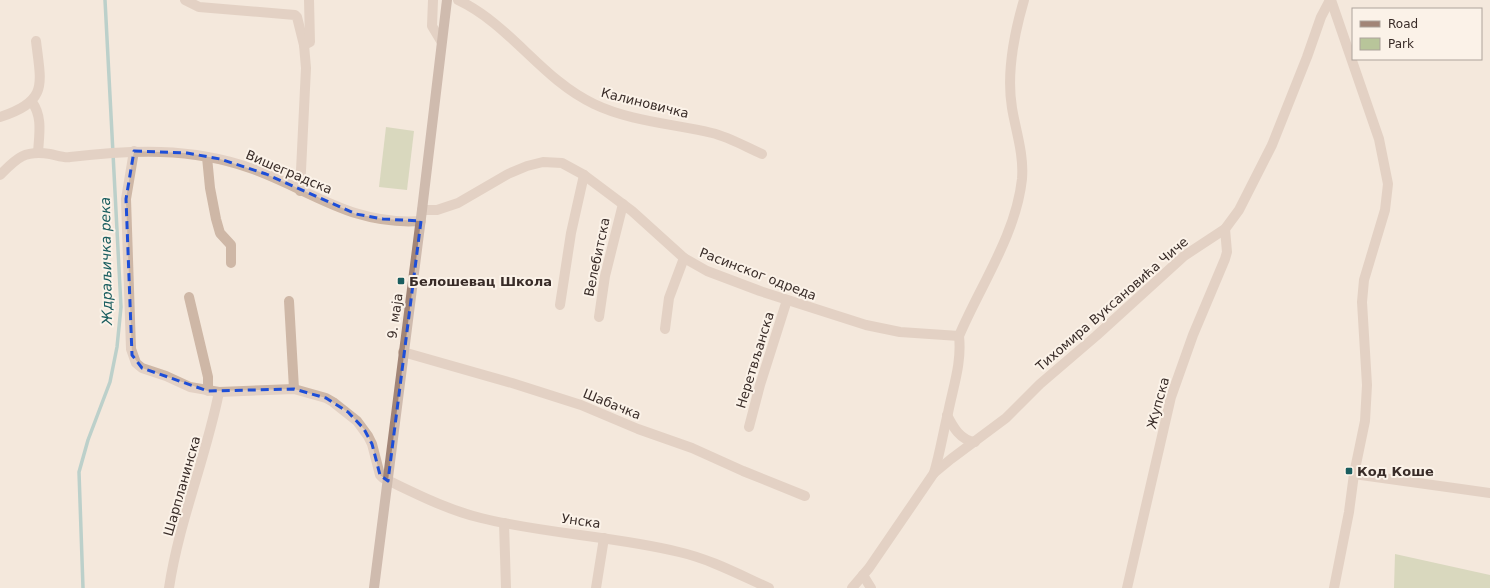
<svg xmlns="http://www.w3.org/2000/svg" width="1490" height="588" font-family="'DejaVu Sans',sans-serif">
<style>
.green{fill:#b8c59a}
.lines{fill:none;stroke-linecap:round;stroke-linejoin:round}
.stream{stroke:#78b4b4;stroke-width:3.5}
.minor{stroke:#ceb7a6;stroke-width:10}
.secondary{stroke:#a28577;stroke-width:10}
.marked{fill:none;stroke:#1d4ed8;stroke-width:3;stroke-dasharray:8 5;stroke-linejoin:round}
.poi-dot{fill:#195d5f;stroke:#fbf2e8;stroke-width:1.5}
.labels{text-anchor:middle;dominant-baseline:central;stroke-width:4;stroke-linejoin:round;paint-order:stroke}
.street-label{font-size:13px;fill:#392c28;stroke:#fbf2e8}
.poi-label{font-size:13px;font-weight:bold;fill:#392c28;stroke:#fbf2e8;text-anchor:start}
.water-label{font-size:14px;font-style:italic;fill:#195d5f;stroke:#fbf2e8}
</style>
<rect width="100%" height="100%" fill="#f4e8dc"/>
<g class="green">
<polygon points="386,127 414,131 407,190 379,187"/>
<polygon points="1395,554 1490,575 1490,588 1394,588"/>
</g>
<g class="lines">
<polyline class="stream" points="83,588 79,472 88,440 110,382 117,347 121,307 105,0"/>
<g class="minor">
<polyline points="185,0 199,7 295,15 297,17 304,45 306,68 300,191"/>
<polyline points="433,0 432,26 441,41"/>
<path d="M458 0C511 25 541 79 594 104 629 121 674 124 712 133 729 137 746 147 762 154"/>
<polyline points="1331,0 1379,139 1388,184 1385,210 1364,280 1362,302 1367,385 1365,421 1354,474 1349,512 1334,588"/>
<polyline points="304,45 310,42 309,0"/>
<path d="M32 102C43 117 39 135 38 153"/>
<path d="M0 117C49 101 41 84 36 41"/>
<path d="M134 151 126 199 131 349 136 363 142 368 166 376 190 387 219 392 294 389 326 398 333 402 357 421 368 436 372 444 380 475 383 478C415 493 447 510 481 518 546 534 614 536 679 552 710 559 740 575 769 588"/>
<polyline points="207,157 210,188 216,219 220,233 231,245 231,263"/>
<path d="M0 175C17 158 24 150 50 154 56 155 64 158 70 157 131 150 191 147 250 168 310 189 351 226 421 221"/>
<polyline points="422,210 437,210 458,203 508,174 527,166 543,162 562,163 584,175 632,211 684,258 707,271 760,291 866,325 900,332 959,336"/>
<polyline points="189,297 208,377 208,391"/>
<polyline points="289,301 294,389"/>
<polyline points="560,305 571,233 584,175"/>
<polyline points="599,317 605,276 623,204"/>
<polyline points="665,329 669,298 684,258"/>
<polyline points="403,352 512,383 581,405 638,429 692,448 743,471 805,496"/>
<path d="M947 415C953 427 960 440 975 442"/>
<polyline points="749,427 760,385 787,300"/>
<path d="M934 473C940 453 943 433 948 413 953 387 962 363 959 336 980 286 1016 235 1022 179 1024 154 1016 132 1012 108 1006 72 1014 34 1024 0"/>
<polyline points="1354,474 1490,493"/>
<polyline points="504,523 506,588"/>
<polyline points="863,575 871,588"/>
<path d="M169 588C179 521 206 458 219 392"/>
<polyline points="596,588 604,538"/>
<polyline points="852,588 869,568 934,473 951,459 1006,418 1040,384 1096,336 1184,256 1225,229 1239,210 1272,145 1307,57 1321,17 1330,0"/>
<polyline points="1127,588 1171,397 1193,335 1225,259 1227,252 1225,229"/>
</g>
<polyline class="secondary" points="374,588 422,210 447,0"/>
</g>
<path d="M0 0H1490V588H0ZM134 151 187 153 220 159 266 174 356 214 383 219 421 221 388 481 380 475 372 444 364 429 348 412 326 398 294 389 208 391 142 368 132 355 126 199Z" fill="#f4e8dc" fill-opacity=".55" fill-rule="evenodd"/>
<path class="marked" d="M134 151 187 153 220 159 266 174 356 214 383 219 421 221 388 481 380 475 372 444 364 429 348 412 326 398 294 389 208 391 142 368 132 355 126 199Z"/>
<g class="poi-dot">
<rect x="397" y="277" width="8" height="8" rx="2"/>
<rect x="1345" y="467" width="8" height="8" rx="2"/>
</g>
<g class="labels">
<g class="street-label">
<text transform="translate(645 103) rotate(14)">Калиновичка</text>
<text transform="translate(289 172) rotate(23)">Вишеградска</text>
<text transform="translate(597 257) rotate(-78)">Велебитска</text>
<text transform="translate(758 274) rotate(21)">Расинског одреда</text>
<text transform="translate(1112 304) rotate(-41)">Тихомира Вуксановића Чиче</text>
<text transform="translate(395 316) rotate(-82)">9. маја</text>
<text transform="translate(755 360) rotate(-73)">Неретвљанска</text>
<text transform="translate(1158 403) rotate(-75)">Жупска</text>
<text transform="translate(612 404) rotate(22)">Шабачка</text>
<text transform="translate(182 486) rotate(-74)">Шарпланинска</text>
<text transform="translate(581 521) rotate(8)">Унска</text>
</g>
<g class="poi-label">
<text x="409" y="281">Белошевац Школа</text>
<text x="1357" y="471">Код Коше</text>
</g>
<g class="water-label">
<text transform="translate(106 261) rotate(-91)">Ждраљичка река</text>
</g>
</g>
<rect x="1352" y="8" width="130" height="52" fill="#fbf2e8" stroke="#ada39b"/>
<rect x="1360" y="21" width="20" height="6" fill="#a28577" stroke="#ada39b"/>
<text x="1388" y="28" font-size="12" fill="#392c28">Road</text>
<rect x="1360" y="38" width="20" height="12" fill="#b8c59a" stroke="#ada39b"/>
<text x="1388" y="48" font-size="12" fill="#392c28">Park</text>
</svg>
